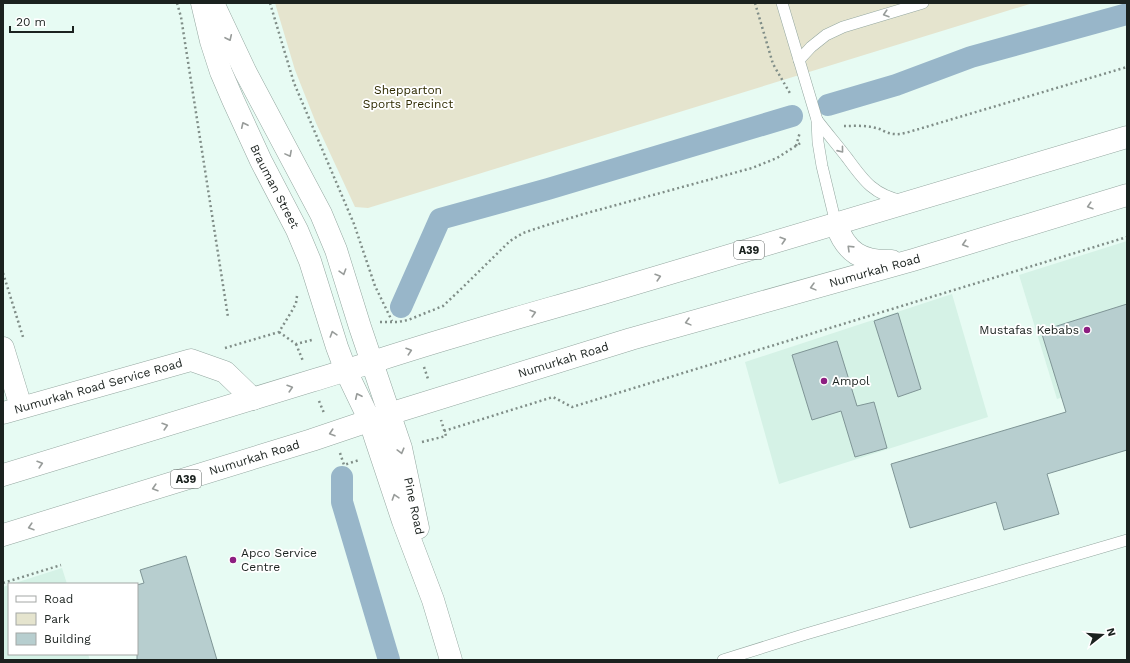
<svg xmlns="http://www.w3.org/2000/svg" width="1130" height="663" font-family="'Work Sans',sans-serif">
<style>
.built{fill:#d5f2e6}
.green{fill:#e5e4ce}
.lines{fill:none;stroke-linecap:round;stroke-linejoin:round}
.canal{stroke:#98b6c9;stroke-width:22}
.building{fill:#b7cecf;stroke:#7f9596}
.service-casing{stroke:#94a7a0;stroke-width:12}
.minor-casing{stroke:#94a7a0;stroke-width:23}
.tertiary-casing{stroke:#94a7a0;stroke-width:23}
.trunk-casing{stroke:#94a7a0;stroke-width:23}
.path{stroke:#808e88;stroke-width:2.5;stroke-dasharray:2 3;stroke-linecap:butt}
.service{stroke:#fff;stroke-width:11}
.minor{stroke:#fff;stroke-width:22}
.tertiary{stroke:#fff;stroke-width:22}
.trunk{stroke:#fff;stroke-width:22}
.oneway{stroke:#989c9a}
.poi-dot{fill:#8d1e81;stroke:#fff;stroke-width:1.5}
.labels{text-anchor:middle;dominant-baseline:central;stroke-width:3.5;stroke-linejoin:round;paint-order:stroke}
.shield{fill:#fff;stroke:#5f6462;stroke-width:1}
.shield-label{font-size:11px;font-weight:bold;fill:#1b221f}
.park-label{font-size:12px;fill:#2e2a01;stroke:#fff}
.street-label{font-size:12px;fill:#1b221f;stroke:#fff}
.poi-label{font-size:12px;fill:#1b221f;stroke:#fff;text-anchor:start}
</style>
<rect width="100%" height="100%" fill="#e7fbf3"/>
<g class="built">
<polygon points="1127,241 1127,377 1057,399 1019,275"/>
<polygon points="952,294 988,417 779,484 745,362"/>
<polygon points="62,568 67,584 12,584"/>
<polygon points="9,585 9,654 88,654 90,660 3,660 3,587"/>
</g>
<polygon class="green" points="275,3 1033,3 368,208 355,207 316,123 295,70"/>
<g class="lines">
<g class="canal">
<polyline points="828,105 896,85 971,57 1127,14"/>
<polyline points="401,307 440,219 548,189 792,116"/>
<polyline points="342,477 342,502 389,660"/>
</g>
</g>
<g class="building">
<polygon points="1127,304 1127,450 1047,474 1059,514 1004,530 996,502 910,528 891,464 1066,412 1041,331"/>
<polygon points="898,313 921,389 898,397 874,321"/>
<polygon points="837,341 857,406 874,402 887,448 855,457 841,411 812,420 792,355"/>
<polygon points="186,556 217,660 137,660 137,585 144,583 140,570"/>
</g>
<g class="lines">
<g class="service-casing">
<g id="service">
<polyline points="782,3 817,120 818,142 822,166 836,224"/>
<polyline points="799,60 811,47 826,35 843,27 923,3"/>
<path d="M817 120C827 133 838 146 848 159 864 181 874 195 903 201"/>
<polyline points="723,660 806,634 1127,540"/>
</g>
</g>
<g class="minor-casing">
<g id="minor">
<polyline points="3,348 21,407"/>
<path id="s1" d="M3 413 191 360 225 372 253 399"/>
</g>
</g>
<g class="tertiary-casing">
<g id="tertiary">
<path id="s2" d="M202 3 211 41 221 72 233 100 261 161 297 230 310 261 337 347 346 371 370 421 375 437 403 521 433 600 451 660"/>
<polyline points="213,3 246,73 321,214 336,250 360,327 401,448 418,528"/>
</g>
</g>
<g class="trunk-casing">
<g id="trunk">
<path d="M836 224C846 253 862 262 892 261"/>
<path d="M3 475 311 381C358 367 405 351 453 337 504 321 556 307 607 292L1127 137"/>
<path id="s3" d="M3 535 312 440 389 414 631 339 913 260 1127 195"/>
</g>
</g>
<g class="path">
<polyline points="177,3 181,17 228,317"/>
<polyline points="270,3 294,83 354,224 375,286 392,321"/>
<polyline points="755,3 773,64 791,95"/>
<path d="M844 126C854 126 865 125 876 128 882 129 887 134 894 134 902 135 911 131 919 129L1127 67"/>
<polyline points="796,146 800,132"/>
<polyline points="3,273 23,337"/>
<polyline points="380,322 398,322 408,320 443,306 460,290 510,241 523,233 547,225 587,213 752,168 777,158 802,142"/>
<polyline points="279,332 296,344 312,340"/>
<polyline points="296,344 303,361"/>
<polyline points="225,348 279,332 293,309 296,303 297,296"/>
<polyline points="424,367 428,379"/>
<polyline points="319,401 324,413"/>
<polyline points="444,431 553,397 572,407 1127,237"/>
<polyline points="422,442 446,436 441,420"/>
<polyline points="340,453 344,465 359,460"/>
<polyline points="3,583 61,565"/>
</g>
<use href="#service" class="service"/>
<use href="#minor" class="minor"/>
<use href="#tertiary" class="tertiary"/>
<use href="#trunk" class="trunk"/>
</g>
<defs><path id="oneway-chevron" d="M-2-3.5L2.5 0L-2 3.5" fill="none" stroke-width="1.6" stroke-linecap="round" stroke-linejoin="round"/></defs>
<g class="oneway">
<use href="#oneway-chevron" transform="translate(886 14) rotate(163)"/>
<use href="#oneway-chevron" transform="translate(229 38) rotate(65)"/>
<use href="#oneway-chevron" transform="translate(244 125) rotate(-115)"/>
<use href="#oneway-chevron" transform="translate(841 150) rotate(51)"/>
<use href="#oneway-chevron" transform="translate(289 154) rotate(62)"/>
<use href="#oneway-chevron" transform="translate(1090 206) rotate(163)"/>
<use href="#oneway-chevron" transform="translate(783 240) rotate(-17)"/>
<use href="#oneway-chevron" transform="translate(965 244) rotate(163)"/>
<use href="#oneway-chevron" transform="translate(850 248) rotate(-136)"/>
<use href="#oneway-chevron" transform="translate(343 272) rotate(73)"/>
<use href="#oneway-chevron" transform="translate(658 277) rotate(-17)"/>
<use href="#oneway-chevron" transform="translate(813 287) rotate(165)"/>
<use href="#oneway-chevron" transform="translate(533 313) rotate(-16)"/>
<use href="#oneway-chevron" transform="translate(688 322) rotate(165)"/>
<use href="#oneway-chevron" transform="translate(333 334) rotate(-107)"/>
<use href="#oneway-chevron" transform="translate(409 351) rotate(-18)"/>
<use href="#oneway-chevron" transform="translate(290 388) rotate(-17)"/>
<use href="#oneway-chevron" transform="translate(358 396) rotate(-115)"/>
<use href="#oneway-chevron" transform="translate(165 426) rotate(-17)"/>
<use href="#oneway-chevron" transform="translate(332 433) rotate(162)"/>
<use href="#oneway-chevron" transform="translate(401 451) rotate(75)"/>
<use href="#oneway-chevron" transform="translate(40 464) rotate(-17)"/>
<use href="#oneway-chevron" transform="translate(155 488) rotate(163)"/>
<use href="#oneway-chevron" transform="translate(395 497) rotate(-108)"/>
<use href="#oneway-chevron" transform="translate(31 527) rotate(163)"/>
</g>
<g class="poi-dot">
<circle cx="1087" cy="330" r="4"/>
<circle cx="824" cy="381" r="4"/>
<circle cx="233" cy="560" r="4"/>
</g>
<g class="labels">
<g class="shield">
<rect x="734" y="241" width="30" height="18" rx="3"/>
<rect x="171" y="470" width="30" height="18" rx="3"/>
</g>
<g class="shield-label">
<text x="749" y="250">A39</text>
<text x="186" y="479">A39</text>
</g>
<g class="park-label">
<text x="408" y="90">Shepparton<tspan x="408" dy="14">Sports Precinct</tspan></text>
</g>
<g class="street-label">
<text stroke="none"><textPath href="#s2" startOffset="198">Brauman Street</textPath></text>
<text stroke="none"><textPath href="#s3" startOffset="911">Numurkah Road</textPath></text>
<text stroke="none"><textPath href="#s3" startOffset="587">Numurkah Road</textPath></text>
<text stroke="none"><textPath href="#s1" startOffset="99">Numurkah Road Service Road</textPath></text>
<text stroke="none"><textPath href="#s3" startOffset="263">Numurkah Road</textPath></text>
<text transform="translate(414 506) rotate(78)">Pine Road</text>
</g>
<g class="poi-label">
<text x="1079" y="330" text-anchor="end">Mustafas Kebabs</text>
<text x="832" y="381">Ampol</text>
<text x="241" y="553">Apco Service<tspan x="241" dy="14">Centre</tspan></text>
</g>
</g>
<rect width="1130" height="663" fill="none" stroke="#1b221f" stroke-width="8"/>
<rect x="8" y="583" width="130" height="72" fill="#ffffff" stroke="#a4a7a5"/>
<rect x="16" y="596" width="20" height="6" fill="#ffffff" stroke="#a4a7a5"/>
<text x="44" y="603" font-size="12" fill="#1b221f">Road</text>
<rect x="16" y="613" width="20" height="12" fill="#e5e4ce" stroke="#a4a7a5"/>
<text x="44" y="623" font-size="12" fill="#1b221f">Park</text>
<rect x="16" y="633" width="20" height="12" fill="#b7cecf" stroke="#a4a7a5"/>
<text x="44" y="643" font-size="12" fill="#1b221f">Building</text>
<g transform="translate(1102 635) rotate(73)" stroke="#ffffff" stroke-width="3" paint-order="stroke">
<path d="M0-3L7 15L0 10L-7 15Z" fill="#1b221f"/>
<text y="-6" font-size="11" font-weight="bold" text-anchor="middle" fill="#1b221f">N</text>
</g>
<path d="M10 26v6h63v-6" fill="none" stroke="#1b221f" stroke-width="2"/>
<text x="16" y="26" font-size="12" fill="#1b221f" stroke="#ffffff" stroke-width="3" paint-order="stroke">20 m</text>
</svg>
